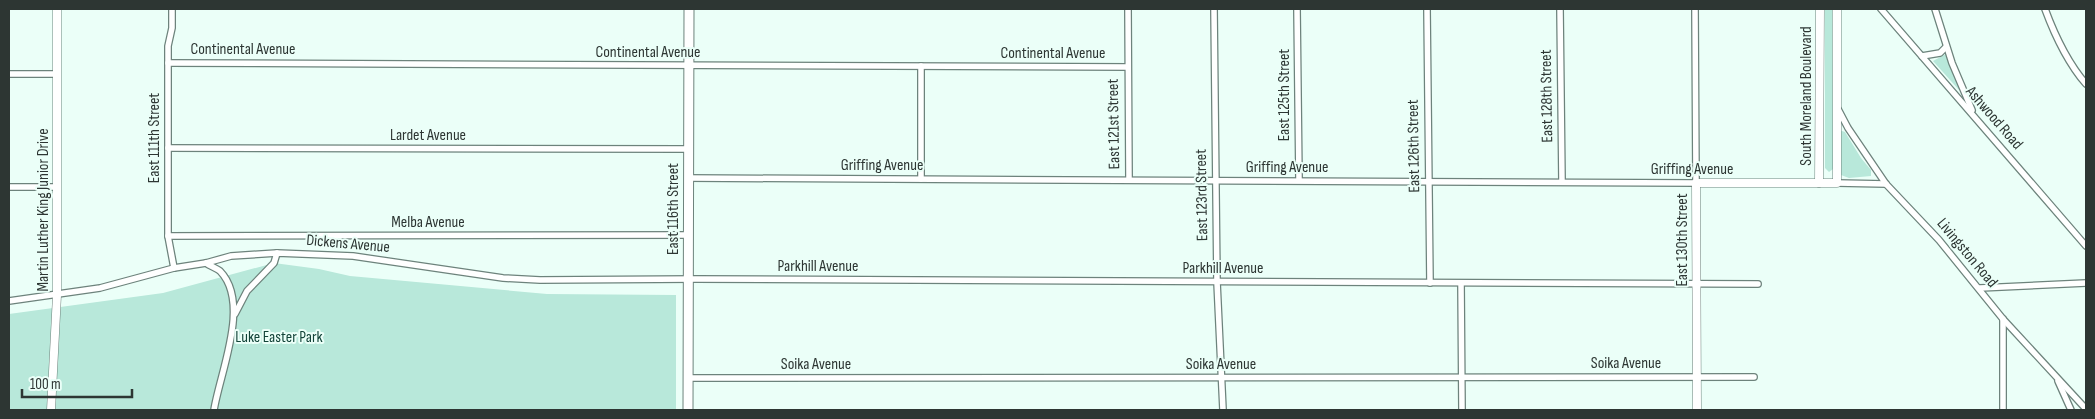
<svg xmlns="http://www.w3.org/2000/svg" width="2095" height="419" font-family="'Sofia Sans Condensed',sans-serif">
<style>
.green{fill:#b8e8da}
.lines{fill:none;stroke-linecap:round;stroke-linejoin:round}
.minor-casing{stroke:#6d837c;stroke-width:8}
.tertiary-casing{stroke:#6d837c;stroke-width:9}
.secondary-casing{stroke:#6d837c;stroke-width:11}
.minor{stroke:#fff;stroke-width:5.5}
.tertiary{stroke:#fff;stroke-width:8}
.secondary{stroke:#fff;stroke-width:9}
.labels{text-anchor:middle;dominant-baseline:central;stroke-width:4;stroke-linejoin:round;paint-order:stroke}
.street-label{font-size:16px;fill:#2d3633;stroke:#ebfff8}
.park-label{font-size:16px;fill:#124338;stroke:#ebfff8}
</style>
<rect width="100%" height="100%" fill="#ebfff8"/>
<g class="green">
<polygon points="1825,9 1832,9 1833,169 1829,172 1825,168"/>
<polygon points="1946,54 1961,89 1959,90 1933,61"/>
<polygon points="1842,131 1845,132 1861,158 1871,170 1871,176 1849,178 1841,175 1840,132"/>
<polygon points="274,263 319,269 350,276 547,294 676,295 676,410 9,410 9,314 163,293"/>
</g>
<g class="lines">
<g class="minor-casing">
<g id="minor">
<polyline points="172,9 172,28 168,46 168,236 174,268"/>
<polyline points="1128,9 1129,179"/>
<polyline points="1214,9 1217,282 1223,410"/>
<polyline points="1297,9 1299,180"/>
<polyline points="1427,9 1430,283"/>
<polyline points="1560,9 1562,182"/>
<polyline points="1881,9 2086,246"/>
<polyline points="1935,9 1952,63 1972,110"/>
<path d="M2045 9C2055 36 2067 62 2086 84"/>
<polyline points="1922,56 1940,53 1946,47"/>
<polyline points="168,63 1128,67"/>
<polyline points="921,66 921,179"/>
<polyline points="9,74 57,74"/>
<polyline points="1838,109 1848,128 1886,184 1939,240 2003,319 2086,409"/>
<polyline points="168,148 688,149"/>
<polyline points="688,178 1696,183 1695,9"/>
<polyline points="1837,183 1886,184"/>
<polyline points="9,187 57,187"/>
<polyline points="168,236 688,235"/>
<path d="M206 263C210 266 216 268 220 271 251 303 220 372 214 410"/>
<polyline points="1461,283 1462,410"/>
<polyline points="1980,288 2086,283"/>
<polyline points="9,301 100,288 174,268 206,263 231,256 277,253 353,256 503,278 540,280 696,279 1758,284"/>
<polyline points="235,314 247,291 274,263 277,253"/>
<polyline points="2003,319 2003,410"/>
<polyline points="689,378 1754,377"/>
<polyline points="2058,381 2071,410"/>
</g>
</g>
<g class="tertiary-casing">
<g id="tertiary">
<polyline points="1819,183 1820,9"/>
<polyline points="51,410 57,295 57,9"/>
<polyline points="1697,410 1696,183 1837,183 1837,9"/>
</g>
</g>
<g class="secondary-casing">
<polyline id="secondary" points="688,410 689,9"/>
</g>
<use href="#minor" class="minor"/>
<use href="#tertiary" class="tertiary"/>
<use href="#secondary" class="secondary"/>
</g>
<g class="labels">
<g class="street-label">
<text x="243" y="49">Continental Avenue</text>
<text x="648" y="52">Continental Avenue</text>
<text x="1053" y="53">Continental Avenue</text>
<text transform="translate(1284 95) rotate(-90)">East 125th Street</text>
<text transform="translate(1547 96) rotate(-91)">East 128th Street</text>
<text transform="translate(1806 96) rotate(-90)">South Moreland Boulevard</text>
<text transform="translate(1994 118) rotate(49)">Ashwood Road</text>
<text transform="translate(1114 124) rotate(-91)">East 121st Street</text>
<text x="428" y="135">Lardet Avenue</text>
<text transform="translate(154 138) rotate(-90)">East 111th Street</text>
<text transform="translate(1414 146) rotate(-91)">East 126th Street</text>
<text x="882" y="165">Griffing Avenue</text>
<text x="1287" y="167">Griffing Avenue</text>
<text x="1692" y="169">Griffing Avenue</text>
<text transform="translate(1202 195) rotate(-91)">East 123rd Street</text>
<text transform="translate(673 209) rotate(-90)">East 116th Street</text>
<text transform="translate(43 210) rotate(-90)">Martin Luther King Junior Drive</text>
<text x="428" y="222">Melba Avenue</text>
<text transform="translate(1682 240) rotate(-90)">East 130th Street</text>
<text transform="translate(348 244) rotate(5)">Dickens Avenue</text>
<text transform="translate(1967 253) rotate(50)">Livingston Road</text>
<text x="818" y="266">Parkhill Avenue</text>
<text x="1223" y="268">Parkhill Avenue</text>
<text x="1626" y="363">Soika Avenue</text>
<text x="816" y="364">Soika Avenue</text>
<text x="1221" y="364">Soika Avenue</text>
</g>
<g class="park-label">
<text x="279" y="337">Luke Easter Park</text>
</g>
</g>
<rect width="2095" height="419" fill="none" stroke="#2d3633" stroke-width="20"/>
<path d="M22 389v8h110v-8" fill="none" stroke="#2d3633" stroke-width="2.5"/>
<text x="30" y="389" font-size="15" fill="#2d3633" stroke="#ebfff8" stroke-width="4" paint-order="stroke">100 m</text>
</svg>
